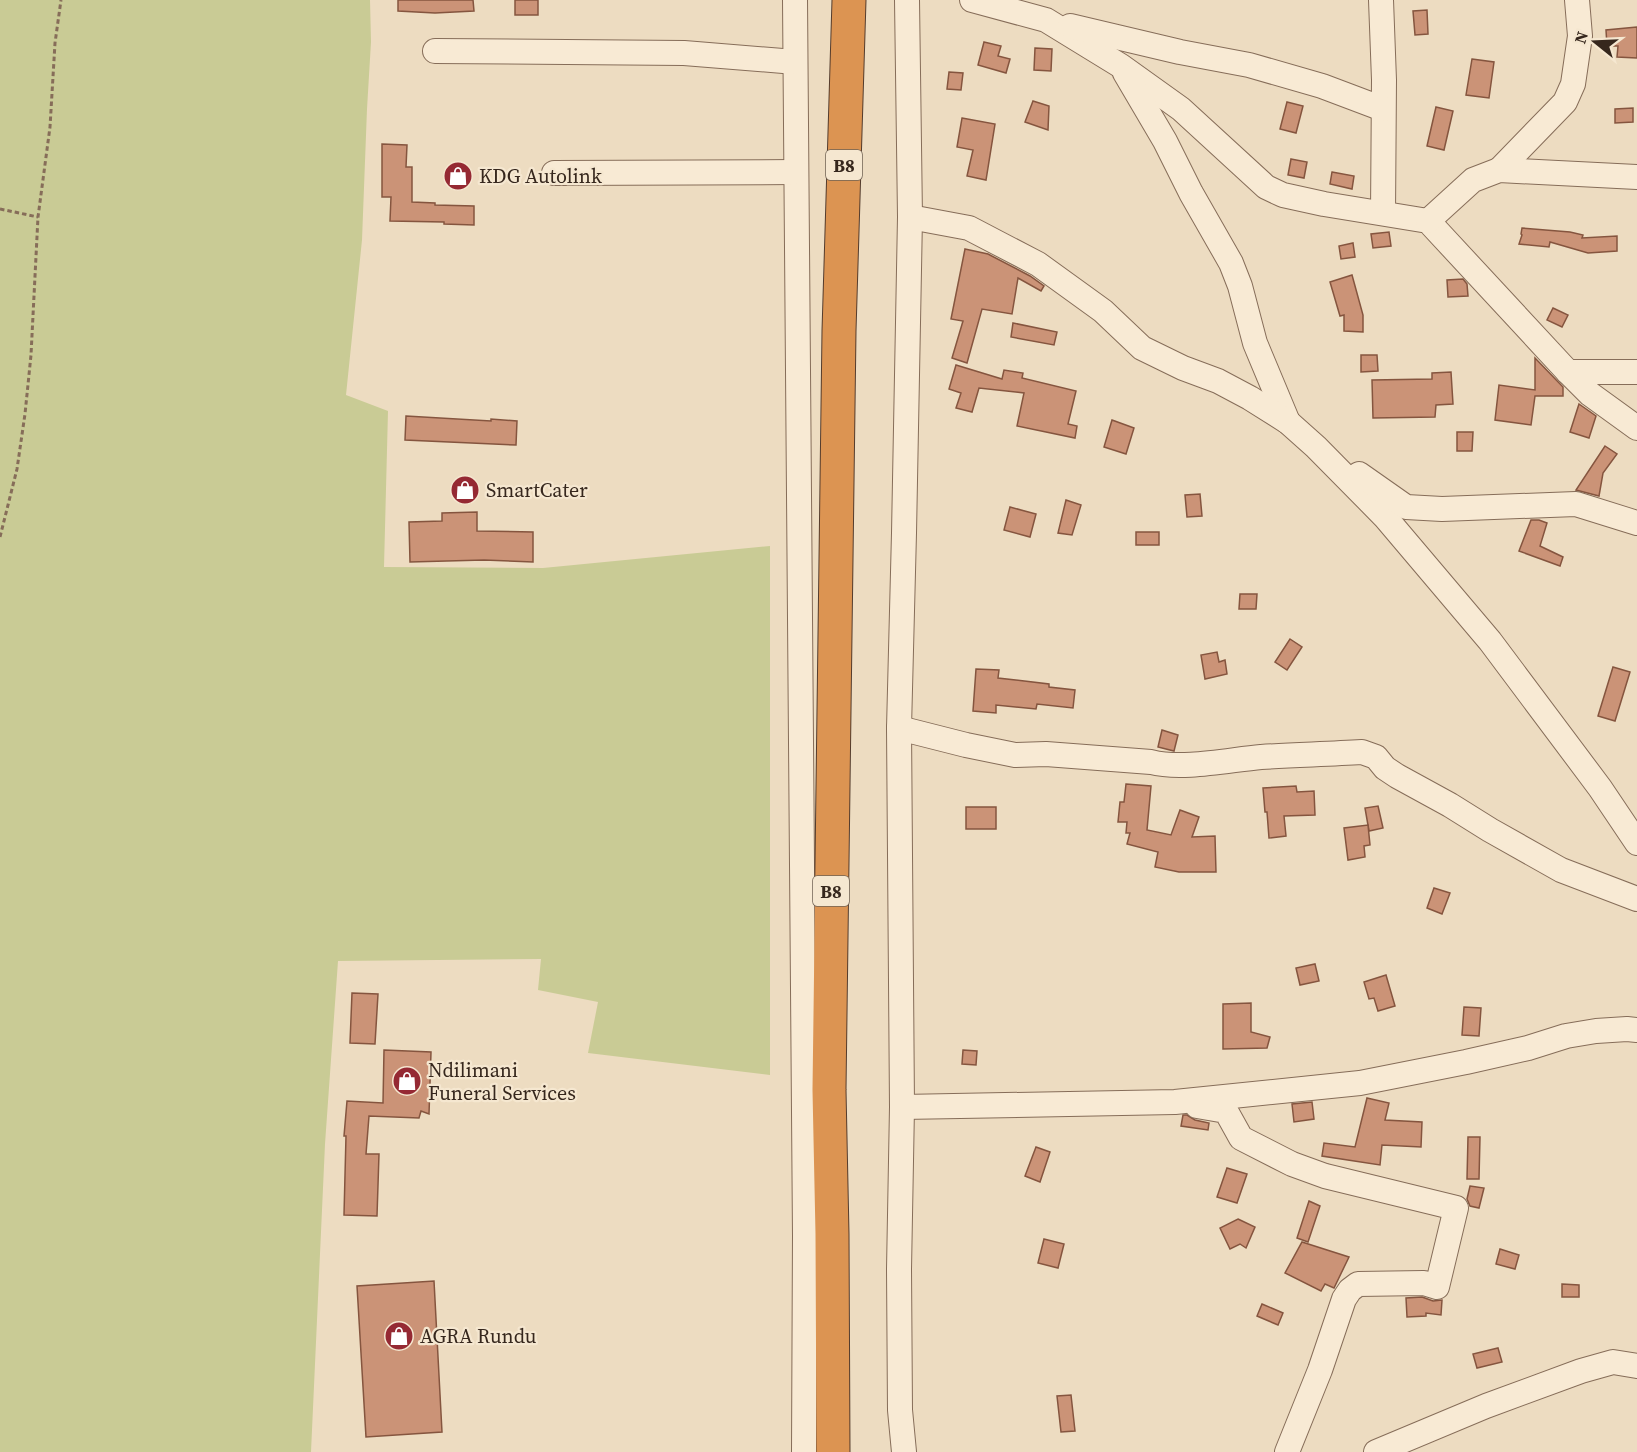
<svg xmlns="http://www.w3.org/2000/svg" width="1637" height="1452" font-family="'Source Serif 4',serif">
<style>
.green{fill:#c9cb95}
.building{fill:#cb9377;stroke:#85553f;stroke-width:1.5}
.lines{fill:none;stroke-linecap:round;stroke-linejoin:round}
.minor-casing{stroke:#866d59;stroke-width:26}
.highway-casing{stroke:#543c2d;stroke-width:35}
.path{stroke:#866d59;stroke-width:3;stroke-dasharray:4.5 3;stroke-linecap:butt}
.minor{stroke:#f8ead4;stroke-width:24}
.highway{stroke:#dc9452;stroke-width:33}
.labels{text-anchor:middle;dominant-baseline:central;stroke-width:4.5;stroke-linejoin:round;paint-order:stroke}
.shield{fill:#f5e7d0;stroke:#6f6153;stroke-width:1.5}
.shield-label{font-size:18px;font-weight:bold;fill:#36271d}
.poi-label{font-size:20px;fill:#36271d;stroke:#f5e7d0;text-anchor:start}
</style>
<rect width="100%" height="100%" fill="#eddcc1"/>
<polygon class="green" points="0,0 370,0 371,42 367,109 362,240 346,395 388,411 384,567 543,568 770,546 770,1075 588,1053 598,1002 538,990 541,959 338,961 325,1144 311,1452 0,1452"/>
<g class="building">
<polygon points="398,0 473,0 474,11 435,13 398,11"/>
<rect x="515" y="0" width="23" height="15"/>
<polygon points="1427,10 1428,34 1415,35 1413,11"/>
<polygon points="1637,27 1637,58 1617,57 1618,46 1607,46 1606,30"/>
<polygon points="984,42 1001,46 998,56 1010,59 1006,73 978,65"/>
<polygon points="1035,48 1052,49 1051,71 1034,70"/>
<polygon points="1472,59 1494,62 1489,98 1466,95"/>
<polygon points="949,72 963,73 961,90 947,89"/>
<polygon points="1033,101 1049,106 1048,130 1025,122"/>
<polygon points="1287,102 1303,106 1296,133 1280,129"/>
<polygon points="1436,107 1453,111 1444,150 1427,146"/>
<polygon points="1633,108 1633,122 1615,123 1615,109"/>
<polygon points="962,118 995,124 986,180 967,176 973,150 957,147"/>
<polygon points="382,144 407,145 406,167 412,167 412,202 435,203 435,205 474,206 474,225 444,224 444,222 390,221 391,197 382,197"/>
<polygon points="1291,159 1307,162 1304,178 1288,175"/>
<polygon points="1332,172 1354,176 1352,189 1330,184"/>
<polygon points="1522,228 1570,232 1583,235 1582,238 1617,236 1617,251 1588,253 1550,242 1549,247 1519,244 1522,235 1521,234"/>
<polygon points="1389,232 1391,246 1373,248 1371,234"/>
<polygon points="1353,243 1355,257 1341,259 1339,246"/>
<polygon points="965,249 988,254 1030,276 1044,286 1041,291 1018,278 1012,314 982,309 967,363 952,358 963,321 951,319"/>
<polygon points="1352,275 1363,315 1363,332 1344,331 1344,315 1340,316 1330,282"/>
<polygon points="1463,279 1467,284 1468,296 1448,297 1447,280"/>
<polygon points="1553,308 1568,315 1562,327 1547,320"/>
<polygon points="1013,323 1057,332 1054,345 1011,337"/>
<polygon points="1361,355 1377,355 1378,371 1361,372"/>
<polygon points="1535,358 1563,387 1563,396 1535,396 1531,425 1495,420 1499,385 1535,390"/>
<polygon points="956,365 1002,379 1004,370 1023,373 1022,378 1076,391 1068,424 1077,426 1075,438 1017,426 1024,393 979,388 972,412 956,408 961,393 949,389"/>
<polygon points="1451,372 1453,404 1436,405 1435,417 1373,418 1372,380 1432,379 1432,373"/>
<polygon points="1579,404 1596,416 1589,438 1570,432"/>
<polygon points="406,416 491,421 491,419 517,421 516,445 405,440"/>
<polygon points="1112,420 1134,428 1126,454 1104,447"/>
<polygon points="1457,432 1473,432 1472,451 1457,451"/>
<polygon points="1605,446 1617,454 1603,473 1599,496 1576,490"/>
<polygon points="1200,494 1202,516 1187,517 1185,495"/>
<polygon points="1066,500 1081,505 1072,535 1058,533"/>
<polygon points="1010,507 1036,514 1030,537 1004,530"/>
<polygon points="477,512 477,531 533,532 533,562 484,560 410,562 409,522 442,521 442,513"/>
<polygon points="1531,520 1539,520 1547,523 1540,546 1563,557 1560,566 1519,551"/>
<rect x="1136" y="532" width="23" height="13"/>
<polygon points="1240,594 1257,594 1256,609 1239,609"/>
<polygon points="1290,639 1302,647 1287,670 1275,662"/>
<polygon points="1217,652 1219,662 1225,660 1227,674 1205,679 1201,655"/>
<polygon points="1613,667 1630,672 1615,721 1598,716"/>
<polygon points="976,669 999,670 998,678 1049,684 1049,687 1075,690 1073,708 1037,704 1036,709 996,705 996,713 973,711"/>
<polygon points="1162,730 1178,735 1174,751 1158,747"/>
<polygon points="1126,784 1151,786 1147,830 1171,835 1180,810 1199,817 1192,837 1215,836 1216,872 1179,872 1155,867 1158,852 1127,844 1130,833 1126,833 1127,822 1118,822 1120,802 1124,802"/>
<polygon points="1296,786 1297,792 1314,791 1315,815 1284,816 1286,836 1269,838 1267,812 1265,812 1263,788"/>
<polygon points="1378,806 1383,828 1369,831 1365,808"/>
<rect x="966" y="807" width="30" height="22"/>
<polygon points="1368,825 1370,845 1364,846 1365,857 1348,860 1344,828"/>
<polygon points="1434,888 1450,893 1442,914 1427,908"/>
<polygon points="1315,964 1319,981 1300,985 1296,968"/>
<polygon points="1386,975 1395,1006 1378,1011 1374,998 1369,999 1364,982"/>
<polygon points="352,993 378,994 375,1044 350,1043"/>
<polygon points="1251,1003 1251,1032 1270,1037 1267,1048 1223,1049 1223,1004"/>
<polygon points="1464,1007 1481,1008 1479,1036 1462,1035"/>
<polygon points="384,1050 431,1052 429,1114 421,1111 419,1118 369,1116 366,1154 379,1154 377,1216 344,1215 346,1136 344,1136 347,1101 383,1103"/>
<polygon points="963,1050 977,1051 976,1065 962,1064"/>
<polygon points="1367,1098 1389,1103 1385,1120 1422,1122 1421,1147 1382,1145 1380,1165 1322,1156 1324,1143 1355,1147"/>
<polygon points="1312,1102 1314,1119 1294,1122 1292,1104"/>
<polygon points="1183,1115 1187,1115 1195,1120 1209,1123 1208,1130 1181,1126"/>
<polygon points="1468,1137 1480,1137 1479,1179 1467,1179"/>
<polygon points="1036,1147 1050,1152 1040,1182 1025,1176"/>
<polygon points="1227,1168 1247,1174 1237,1203 1217,1197"/>
<polygon points="1470,1186 1484,1188 1479,1208 1470,1206 1467,1199"/>
<polygon points="1309,1201 1320,1206 1308,1242 1297,1238"/>
<polygon points="1238,1219 1255,1227 1246,1248 1240,1244 1230,1249 1220,1228"/>
<polygon points="1044,1239 1064,1244 1058,1268 1038,1263"/>
<polygon points="1302,1242 1349,1257 1334,1288 1325,1284 1321,1291 1285,1273"/>
<polygon points="1500,1249 1519,1255 1515,1269 1496,1264"/>
<polygon points="434,1281 442,1432 366,1437 357,1286"/>
<polygon points="1562,1284 1579,1285 1579,1297 1562,1297"/>
<polygon points="1422,1297 1433,1301 1442,1300 1441,1315 1426,1313 1426,1316 1407,1317 1406,1298"/>
<polygon points="1262,1304 1283,1313 1278,1325 1257,1316"/>
<polygon points="1498,1348 1502,1362 1477,1368 1473,1354"/>
<polygon points="1071,1395 1075,1431 1061,1432 1057,1396"/>
</g>
<g class="lines">
<g class="minor-casing">
<g id="minor">
<polyline points="795,0 805,1235 804,1452"/>
<polyline points="972,0 1046,20 1121,66 1181,109 1266,187 1283,195 1324,204 1428,221 1568,372 1590,394 1637,428"/>
<polyline points="1381,0 1384,80 1383,213"/>
<polyline points="1070,26 1180,52 1249,65 1322,86 1383,109"/>
<polyline points="435,51 684,53 795,62"/>
<polyline points="1125,73 1165,141 1191,193 1231,263 1240,286 1255,343 1288,422"/>
<polyline points="1499,170 1565,102 1573,84 1580,36 1577,0"/>
<polyline points="554,173 796,172"/>
<polyline points="910,217 969,228 1038,264 1103,311 1142,348 1183,368 1218,381 1250,398 1288,422 1316,447 1385,517 1490,641 1600,788 1637,843"/>
<polyline points="1428,221 1473,180 1499,170 1637,177"/>
<polyline points="1568,372 1637,372"/>
<polyline points="1359,474 1406,507 1442,509 1576,504 1637,523"/>
<path d="M899 728 966 745 1015 755 1046 754 1151 762C1182 770 1228 760 1261 757 1294 755 1328 754 1362 752L1376 757 1385 768 1397 776 1450 805 1490 830 1561 870 1637 899"/>
<polyline points="1197,1106 1226,1111 1241,1138 1292,1164 1325,1176 1456,1208 1437,1287 1424,1283 1358,1284 1350,1290 1344,1299 1320,1370 1287,1452"/>
<polyline points="902,1107 1175,1102 1360,1083 1466,1062 1528,1048 1566,1036 1596,1031 1627,1029 1637,1030"/>
<polyline points="904,1452 900,1410 899,1269 902,1107 899,728 904,533 910,217 907,0"/>
<polyline points="1376,1452 1486,1406 1581,1371 1613,1362 1637,1366"/>
</g>
</g>
<g class="highway-casing">
<polyline id="highway" points="833,1452 832,1234 829,1090 839,331 849,0"/>
</g>
<g class="path">
<polyline points="0,209 38,217"/>
<polyline points="0,537 17,469 25,414 31,355 38,217 50,127 55,43 61,0"/>
</g>
<use href="#minor" class="minor"/>
<use href="#highway" class="highway"/>
</g>
<defs>
<g id="shop-disc" transform="scale(1.5)"><circle r="9.5" fill="#952933" stroke="#f5e7d0"/><path d="M-5-2.5h2.3a2.7 3.5 0 0 1 5.4 0H5L5.5 6h-11ZM-1.5-2.5h3a1.5 2.3 0 0 0-3 0Z" fill="#fff"/></g>
</defs>
<g fill-rule="evenodd">
<use href="#shop-disc" x="458" y="176"/>
<use href="#shop-disc" x="465" y="490"/>
<use href="#shop-disc" x="407" y="1081"/>
<use href="#shop-disc" x="399" y="1336"/>
</g>
<g class="labels">
<g class="shield">
<rect x="826" y="150" width="36" height="30" rx="4.5"/>
<rect x="813" y="876" width="36" height="30" rx="4.5"/>
</g>
<g class="shield-label">
<text x="844" y="165">B8</text>
<text x="831" y="891">B8</text>
</g>
<g class="poi-label">
<text x="479" y="176">KDG Autolink</text>
<text x="486" y="490">SmartCater</text>
<text x="428" y="1070">Ndilimani<tspan x="428" dy="23">Funeral Services</tspan></text>
<text x="420" y="1336">AGRA Rundu</text>
</g>
</g>
<g transform="translate(1595 42) rotate(288)" stroke="#f5e7d0" stroke-width="4.5" paint-order="stroke">
<path d="M0-4.5L10 22L0 15L-10 22Z" fill="#36271d"/>
<text y="-9" font-size="16" font-weight="bold" text-anchor="middle" fill="#36271d">N</text>
</g>
</svg>
